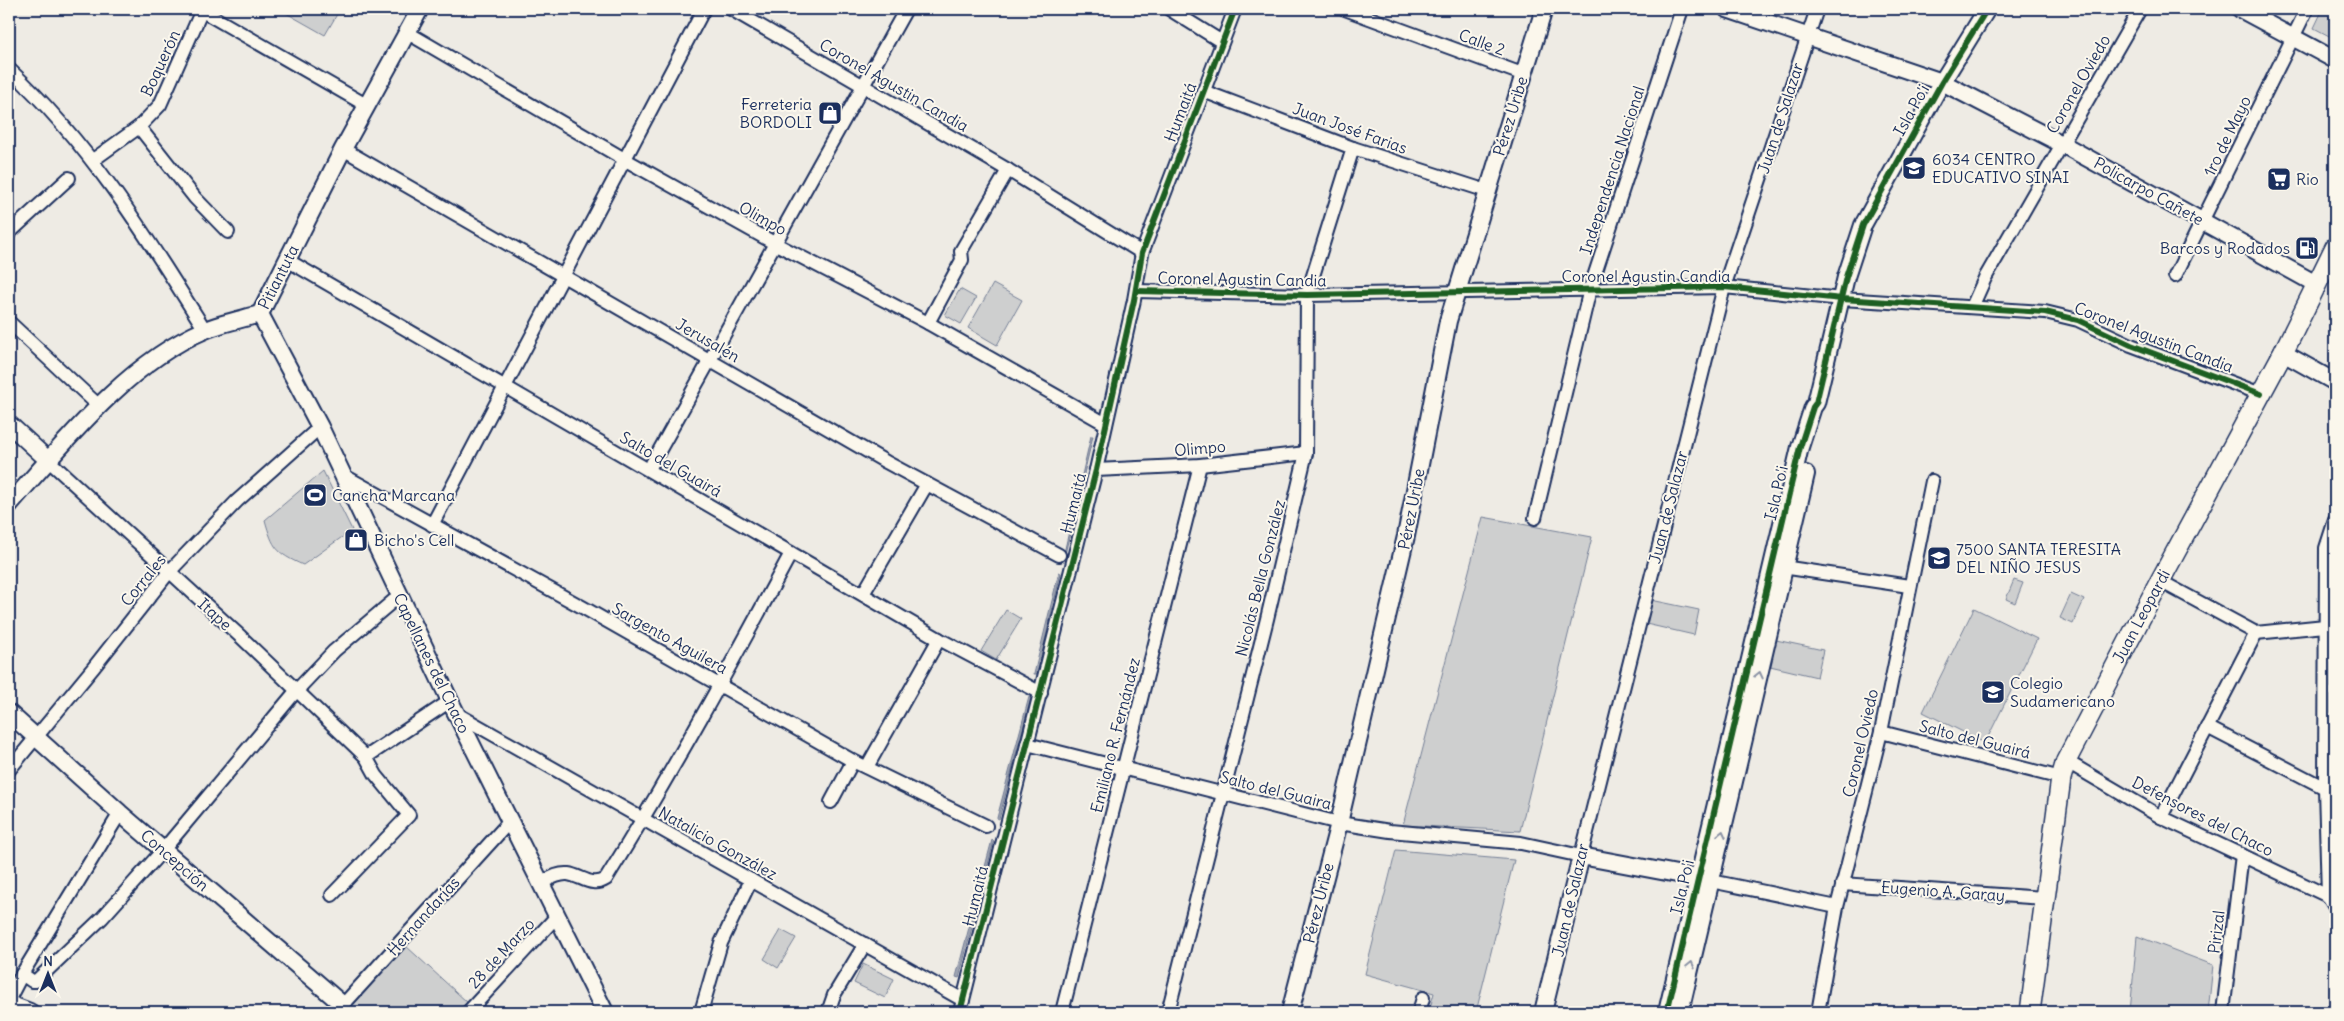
<svg xmlns="http://www.w3.org/2000/svg" width="2344" height="1021" font-family="Delius,sans-serif">
<style>
.green{fill:#cecfcf;stroke:#747f96}
.water{fill:#a3a8b4;stroke:#6d7892}
.lines{fill:none;stroke-linecap:round;stroke-linejoin:round}
.minor-casing{stroke:#1b2f5e;stroke-width:16}
.tertiary-casing{stroke:#1b2f5e;stroke-width:20}
.secondary-casing{stroke:#1b2f5e;stroke-width:22}
.minor{stroke:#fbf7ec;stroke-width:12}
.tertiary{stroke:#fbf7ec;stroke-width:16}
.secondary{stroke:#fbf7ec;stroke-width:19}
.cycleway-casing{stroke:#fbf7ec;stroke-width:9}
.cycleway{stroke:#1b5e20;stroke-width:6}
.oneway{stroke:#8b93a5}
.labels{text-anchor:middle;dominant-baseline:central;stroke-width:4;stroke-linejoin:round;paint-order:stroke}
.street-label{font-size:16px;fill:#1b2f5e;stroke:#fbf7ec}
.poi-label{font-size:16px;fill:#1b2f5e;stroke:#fbf7ec;text-anchor:start}
</style>
<rect width="100%" height="100%" fill="#eeebe4"/>
<filter id="ink" filterUnits="userSpaceOnUse"><feTurbulence type="fractalNoise" baseFrequency=".02" numOctaves="2"/><feDisplacementMap in="SourceGraphic" scale="10" xChannelSelector="R" yChannelSelector="G"/><feConvolveMatrix kernelMatrix="1 2 1 2 8 2 1 2 1" color-interpolation-filters="sRGB"/></filter>
<g filter="url(#ink)">
<g class="green">
<polygon points="279,9 340,9 325,35"/>
<polygon points="2323,9 2335,9 2335,39 2314,28"/>
<polygon points="993,284 1022,300 997,345 968,328"/>
<polygon points="960,289 976,298 961,324 945,315"/>
<path d="M323 471 352 530 303 565C276 553 273 548 265 520Z"/>
<polygon points="1483,517 1592,537 1520,831 1403,825"/>
<polygon points="2014,580 2023,583 2015,603 2006,599"/>
<polygon points="2071,594 2084,600 2073,624 2060,618"/>
<polygon points="1651,600 1699,610 1694,635 1646,624"/>
<polygon points="1974,608 2037,639 1985,743 1923,712"/>
<polygon points="1006,610 1021,619 996,660 981,651"/>
<polygon points="1776,640 1823,650 1817,677 1770,666"/>
<polygon points="1396,850 1514,860 1476,1012 1429,1012 1434,993 1365,974"/>
<polygon points="781,930 796,938 778,968 764,959"/>
<polygon points="2137,936 2213,965 2208,1012 2130,1012"/>
<polygon points="406,946 467,1002 457,1012 345,1012"/>
<polygon points="863,964 894,979 885,998 854,983"/>
</g>
<g class="water">
<polygon points="1091,436 1093,436 1065,554 1064,553"/>
<polygon points="1059,572 1061,573 1037,674 1034,674"/>
<polygon points="1029,697 1031,698 999,819 997,818"/>
<polygon points="992,840 994,841 959,978 956,977"/>
</g>
<g class="lines">
<g class="minor-casing">
<g id="minor">
<polyline points="199,9 366,105"/>
<polyline points="731,9 1008,170 1142,253"/>
<polyline points="1169,9 1222,42"/>
<polyline points="1345,9 1522,74"/>
<polyline points="408,33 624,159 776,244 928,323 1106,424"/>
<path d="M9 69C90 144 147 237 205 330"/>
<polyline points="1203,91 1353,148 1487,191"/>
<polyline points="139,127 195,198 228,232"/>
<polyline points="343,149 886,462 1059,555"/>
<polyline points="93,160 139,127 160,105 202,10"/>
<polyline points="9,233 69,178"/>
<polyline points="287,260 939,639 1041,693"/>
<polyline points="2175,276 2307,9"/>
<polyline points="1136,291 1307,295 1724,287 1842,299 2045,312 2078,320 2131,345 2261,394"/>
<polyline points="1972,307 1985,278 2140,9"/>
<polyline points="9,322 99,406"/>
<polyline points="928,323 962,260 961,251 1008,170"/>
<polyline points="48,460 241,637 366,757 376,775 409,815 332,895"/>
<polyline points="649,469 906,9"/>
<polyline points="1096,470 1200,465 1306,453"/>
<polyline points="341,474 584,608 853,761 986,826"/>
<polyline points="1535,518 1590,289 1682,9"/>
<polyline points="2335,520 2326,548 2325,788 2328,896 2335,907"/>
<polyline points="432,525 704,9"/>
<polyline points="1776,566 1909,586"/>
<polyline points="2160,581 2256,633 2325,626"/>
<polyline points="863,594 927,484"/>
<polyline points="457,714 963,1000"/>
<polyline points="2207,727 2325,788"/>
<polyline points="1881,732 2061,778"/>
<polyline points="1027,744 1339,823 1390,831 1521,843 1581,856 1724,287 1817,9"/>
<polyline points="366,757 450,701"/>
<polyline points="2066,761 2161,817 2328,896"/>
<polyline points="867,767 939,639"/>
<polyline points="9,770 94,667 169,572 237,501 320,427"/>
<polyline points="831,802 853,761"/>
<polyline points="2161,817 2256,633"/>
<polyline points="1711,881 1837,907"/>
<path d="M541 883C549 879 558 873 568 874 582 876 592 888 606 879 672 773 732 663 791 553"/>
<polyline points="1842,884 2045,898"/>
<polyline points="22,974 32,981 36,981 102,918 164,849 297,690 334,651 399,596"/>
<polyline points="9,999 22,974 120,813"/>
<polyline points="343,1005 510,821"/>
<polyline points="468,1012 557,916"/>
<polyline points="701,1012 721,943 751,880"/>
<polyline points="828,1012 834,995 865,944"/>
<polyline points="960,1012 1096,470 1134,300 1142,253 1235,9"/>
<polyline points="1062,1012 1200,465"/>
<polyline points="1168,1012 1267,619 1306,453 1307,295 1353,148"/>
<polyline points="1419,1012 1423,998"/>
<polyline points="1818,1012 1837,907 1881,732 1932,481"/>
<polyline points="2223,1012 2242,855"/>
</g>
</g>
<g class="tertiary-casing">
<g id="tertiary">
<polyline points="1727,9 1942,82 2062,144 2316,284"/>
<polyline points="2240,9 2335,60"/>
<polyline points="260,314 320,427 450,701 605,1012"/>
<polyline points="2283,353 2335,382"/>
<polyline points="9,424 48,460"/>
<path d="M9 505C63 444 128 362 205 330 222 323 242 319 260 314L343 149 420 9"/>
<polyline points="9,713 120,813 343,1005 337,1012"/>
<polyline points="9,1004 30,1012"/>
<polyline points="1290,1012 1339,823 1406,536 1448,321 1544,9"/>
<polyline points="1543,1012 1581,856 1709,880"/>
<polyline points="1667,1012 1800,447 1813,407 1816,403 1846,277 1863,225 1942,82 1987,9"/>
<polyline points="1680,1012 1806,474"/>
</g>
</g>
<g class="secondary-casing">
<polyline id="secondary" points="2030,1012 2061,778 2066,761 2160,581 2283,353 2335,247"/>
</g>
<use href="#minor" class="minor"/>
<use href="#tertiary" class="tertiary"/>
<use href="#secondary" class="secondary"/>
<g class="cycleway-casing">
<g id="cycleway">
<polyline points="1136,291 1307,295 1724,287 1842,299 2045,312 2078,320 2131,345 2261,394"/>
<polyline points="960,1012 1096,470 1134,300 1142,253 1235,9"/>
<polyline points="1667,1012 1800,447 1813,407 1816,403 1846,277 1863,225 1942,82 1987,9"/>
</g>
</g>
<use href="#cycleway" class="cycleway"/>
</g>
<defs><path id="oneway-chevron" d="M-2-3.5L2.5 0L-2 3.5" fill="none" stroke-width="1.6" stroke-linecap="round" stroke-linejoin="round" transform="scale(1.25)"/></defs>
<g class="oneway">
<use href="#oneway-chevron" transform="translate(1759 675) rotate(-77)"/>
<use href="#oneway-chevron" transform="translate(1722 834) rotate(-77)"/>
<use href="#oneway-chevron" transform="translate(1691 965) rotate(-77)"/>
</g>
</g>
<defs>
<g id="shop-square" transform="scale(1.25)"><rect x="-9" y="-9" width="18" height="18" rx="4" fill="#1b2f5e" stroke="#fbf7ec"/><path d="M-5-2.5h2.3a2.7 3.5 0 0 1 5.4 0H5L5.5 6h-11ZM-1.5-2.5h3a1.5 2.3 0 0 0-3 0Z" fill="#fff"/></g>
<g id="school-square" transform="scale(1.25)"><rect x="-9" y="-9" width="18" height="18" rx="4" fill="#1b2f5e" stroke="#fbf7ec"/><path d="M0-5L7-2L0 1L-7-2ZM-4 1L0 2.5L4 1V4Q0 6-4 4Z" fill="#fff"/></g>
<g id="supermarket-square" transform="scale(1.25)"><rect x="-9" y="-9" width="18" height="18" rx="4" fill="#1b2f5e" stroke="#fbf7ec"/><path d="M-6-5.5h2.5l.6 2H6L4.5 2H-2.5L-4.4-4H-6ZM-1.5 3.2a1.3 1.3 0 1 0 .1 0ZM3 3.2a1.3 1.3 0 1 0 .1 0Z" fill="#fff"/></g>
<g id="fuel-square" transform="scale(1.25)"><rect x="-9" y="-9" width="18" height="18" rx="4" fill="#1b2f5e" stroke="#fbf7ec"/><path d="M-5.5-6h7V0h2V4h1.3V-2.5L3-4.5l.8-.8L6-3V5H2.5V1h-1V6h-7ZM-4.2-4.7v3.2H.2V-4.7Z" fill="#fff"/></g>
<g id="stadium-square" transform="scale(1.25)"><rect x="-9" y="-9" width="18" height="18" rx="4" fill="#1b2f5e" stroke="#fbf7ec"/><path d="M0-5a6.5 5 0 1 0 0 10a6.5 5 0 1 0 0-10ZM-3.5-1.8h7v3.6h-7Z" fill="#fff"/></g>
</defs>
<g fill-rule="evenodd">
<use href="#shop-square" x="830" y="113"/>
<use href="#school-square" x="1914" y="168"/>
<use href="#supermarket-square" x="2279" y="179"/>
<use href="#fuel-square" x="2307" y="248"/>
<use href="#stadium-square" x="315" y="495"/>
<use href="#shop-square" x="356" y="540"/>
<use href="#school-square" x="1939" y="558"/>
<use href="#school-square" x="1993" y="692"/>
</g>
<g class="labels">
<g class="street-label">
<text transform="translate(1482 42) rotate(20)">Calle 2</text>
<text transform="translate(160 63) rotate(-65)">Boquerón</text>
<text transform="translate(2078 84) rotate(-60)">Coronel Oviedo</text>
<text transform="translate(894 85) rotate(30)">Coronel Agustin Candia</text>
<text transform="translate(1911 110) rotate(-61)">Isla Po'i</text>
<text transform="translate(1180 112) rotate(-69)">Humaitá</text>
<text transform="translate(1510 116) rotate(-73)">Pérez Uribe</text>
<text transform="translate(1780 118) rotate(-72)">Juan de Salazar</text>
<text transform="translate(1350 128) rotate(20)">Juan José Farias</text>
<text transform="translate(2227 136) rotate(-64)">1ro de Mayo</text>
<text transform="translate(1612 170) rotate(-72)">Independencia Nacional</text>
<text transform="translate(2149 191) rotate(29)">Policarpo Cañete</text>
<text transform="translate(763 218) rotate(29)">Olimpo</text>
<text x="1646" y="276">Coronel Agustin Candia</text>
<text transform="translate(278 277) rotate(-63)">Pitiantuta</text>
<text transform="translate(1242 279) rotate(1)">Coronel Agustin Candia</text>
<text transform="translate(2154 337) rotate(21)">Coronel Agustin Candia</text>
<text transform="translate(708 340) rotate(30)">Jerusalén</text>
<text transform="translate(1200 448) rotate(-5)">Olimpo</text>
<text transform="translate(671 464) rotate(30)">Salto del Guairá</text>
<text transform="translate(1776 493) rotate(-77)">Isla Po'i</text>
<text transform="translate(1073 503) rotate(-76)">Humaitá</text>
<text transform="translate(1668 507) rotate(-76)">Juan de Salazar</text>
<text transform="translate(1411 509) rotate(-79)">Pérez Uribe</text>
<text transform="translate(1260 578) rotate(-76)">Nicolás Bella González</text>
<text transform="translate(143 580) rotate(-51)">Corrales</text>
<text transform="translate(215 614) rotate(42)">Itape</text>
<text transform="translate(2141 616) rotate(-62)">Juan Leopardi</text>
<text transform="translate(670 638) rotate(29)">Sargento Aguilera</text>
<text transform="translate(432 663) rotate(64)">Capellanes del Chaco</text>
<text transform="translate(1115 735) rotate(-76)">Emiliano R. Fernández</text>
<text transform="translate(1975 739) rotate(14)">Salto del Guairá</text>
<text transform="translate(1860 743) rotate(-77)">Coronel Oviedo</text>
<text transform="translate(1276 790) rotate(14)">Salto del Guaira</text>
<text transform="translate(2203 816) rotate(27)">Defensores del Chaco</text>
<text transform="translate(718 843) rotate(29)">Natalicio González</text>
<text transform="translate(175 860) rotate(41)">Concepción</text>
<text transform="translate(1682 887) rotate(-77)">Isla Po'i</text>
<text transform="translate(1943 891) rotate(4)">Eugenio A. Garay</text>
<text transform="translate(975 896) rotate(-76)">Humaitá</text>
<text transform="translate(1570 900) rotate(-77)">Juan de Salazar</text>
<text transform="translate(1318 903) rotate(-76)">Pérez Uribe</text>
<text transform="translate(423 916) rotate(-48)">Hernandarías</text>
<text transform="translate(2216 932) rotate(-83)">Pirizal</text>
<text transform="translate(501 953) rotate(-47)">28 de Marzo</text>
</g>
<g class="poi-label">
<text x="812" y="104" text-anchor="end">Ferreteria<tspan x="812" dy="18">BORDOLI</tspan></text>
<text x="1932" y="159">6034 CENTRO<tspan x="1932" dy="18">EDUCATIVO SINAI</tspan></text>
<text x="2296" y="179">Rio</text>
<text x="2290" y="248" text-anchor="end">Barcos y Rodados</text>
<text x="332" y="495">Cancha Marcana</text>
<text x="374" y="540">Bicho's Cell</text>
<text x="1956" y="549">7500 SANTA TERESITA<tspan x="1956" dy="18">DEL NIÑO JESUS</tspan></text>
<text x="2010" y="683">Colegio<tspan x="2010" dy="18">Sudamericano</tspan></text>
</g>
</g>
<rect width="2344" height="1021" fill="none" stroke="#fbf7ec" stroke-width="30"/>
<rect x="15" y="15" width="2314" height="991" fill="none" stroke="#1b2f5e" stroke-width="2" filter="url(#ink)"/>
<g transform="translate(48 974)" stroke="#fbf7ec" stroke-width="4" paint-order="stroke">
<path d="M0-4L9 19L0 12L-9 19Z" fill="#1b2f5e"/>
<text y="-8" font-size="14" font-weight="bold" text-anchor="middle" fill="#1b2f5e">N</text>
</g>
</svg>
